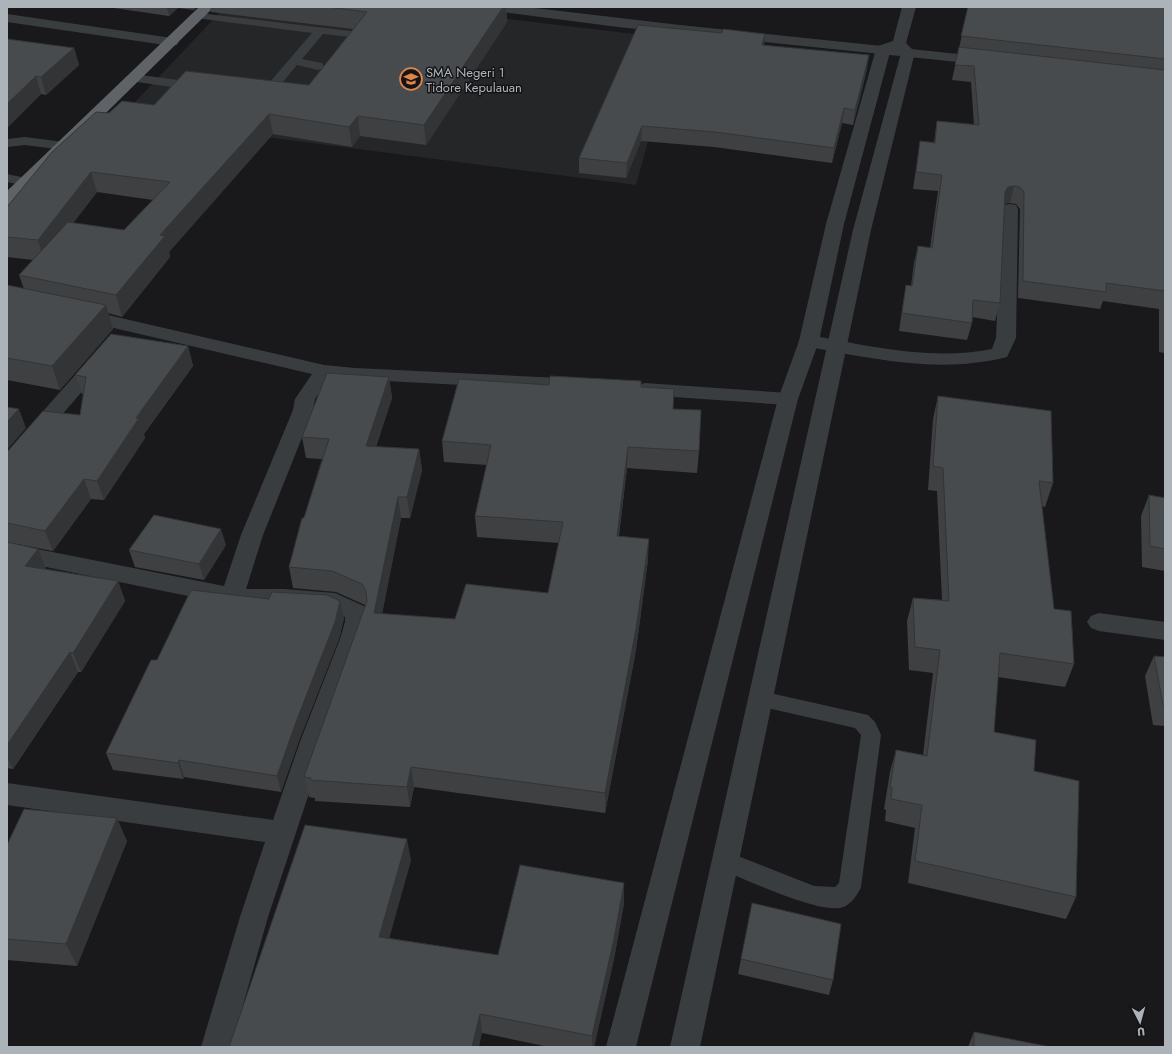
<svg xmlns="http://www.w3.org/2000/svg" width="1172" height="1054" font-family="Jost,sans-serif">
<style>
.built{fill:#252628}
.lines{fill:none;stroke-linecap:round;stroke-linejoin:round}
.service{fill:#3a3d3f;fill-rule:evenodd}
.minor{fill:#3a3d3f;fill-rule:evenodd}
.tertiary{fill:#3a3d3f;fill-rule:evenodd}
.trunk{fill:#5f6367;fill-rule:evenodd}
.wall{fill:#3e4042;fill-rule:evenodd}
.shaded-wall{fill:#323436}
.building{fill:#484b4d;stroke:#323436}
.labels{text-anchor:middle;dominant-baseline:central;stroke-width:3;stroke-linejoin:round;paint-order:stroke}
.far-poi-label{font-size:13px;fill:#adb4b9;stroke:#141416;text-anchor:start}
</style>
<rect width="100%" height="100%" fill="#19191b"/>
<polygon class="built" points="225,7 406,7 676,39 636,185 120,118"/>
<g class="lines">
<g class="service">
<polygon points="199,13 359,32 363,33 365,35 363,37 359,38 323,34 302,59 322,63 324,66 322,69 318,70 297,65 272,95 258,98 254,97 252,94 254,91 264,89 312,33 195,18 193,16 195,14"/>
<polygon points="134,74 199,83 203,84 205,87 203,90 199,91 130,81 128,78 130,75"/>
<polygon points="25,137 64,142 69,143 71,146 69,149 64,150 25,145 7,147 7,139"/>
<polygon points="7,174 31,179 33,182 31,185 26,186 7,182"/>
<path d="M761 691 868 715 875 722 881 735 861 887C857 896 850 906 840 908 814 912 745 879 717 868L714 861 717 854 725 851 814 886 835 887 839 883 861 735 855 728 754 705 751 699 754 693Z"/>
</g>
<g class="minor">
<polygon points="488,7 526,7 680,25 987,57 992,58 994,61 992,64 987,65 618,27 495,11 490,10"/>
<polygon points="7,14 172,38 177,39 179,42 177,45 172,46 7,22"/>
<path d="M1010 204 1016 205 1018 209 1016 338 1007 357C940 374 875 359 809 347L802 345 799 341 802 337 809 335C869 346 931 361 992 349L996 338 1002 209 1004 205Z"/>
<polygon points="82,309 324,365 355,368 579,379 586,381 589,385 586,389 579,391 329,378 315,399 313,410 263,535 246,589 284,589 335,593 364,606 368,612 369,622 327,739 268,917 231,1047 201,1047 240,917 265,842 7,805 7,783 273,820 301,739 340,639 345,622 345,617 331,610 232,605 7,559 7,543 224,586 241,535 293,410 295,399 312,374 75,319 73,315 75,311"/>
<polygon points="98,355 105,357 108,361 105,365 14,470 7,472 7,452 91,357"/>
<polygon points="645,383 788,393 795,394 798,399 795,404 788,405 645,395 638,393 635,389 638,385"/>
<polygon points="1099,613 1165,622 1165,640 1099,631 1091,628 1087,622 1091,616"/>
</g>
<polygon class="tertiary" points="902,7 916,7 906,43 915,52 871,230 700,1047 670,1047 853,230 901,53 897,49 890,52 844,224 819,341 798,399 636,1047 606,1047 778,399 799,341 826,224 876,49 878,46 893,41"/>
<polygon class="trunk" points="199,7 214,7 13,204 7,205 7,191"/>
</g>
<g class="wall">
<polygon points="107,7 197,7 194,10 178,8 169,16"/>
<path d="M210 7H506L507 22 426 145 360 136 352 147 273 134 169 252 170 257 122 317 108 313 113 329 60 390 7 380V285L24 289 19 275 33 260 7 257V207L109 113 154 105 309 85 353 29 211 12ZM97 192 153 200 124 230 73 223Z"/>
<polygon points="968,7 1165,7 1165,353 1159,352 1159,309 1103,301 1100,309 1018,298 1020,209 1016,204 1010,203 1004,203 1000,303 995,321 972,317 972,323 967,340 899,331 903,303 906,285 911,286 914,263 918,246 930,248 938,191 913,189 920,141 934,142 937,121 974,125 971,82 952,80"/>
<polygon points="7,39 74,48 79,65 46,95 41,94 7,128"/>
<polygon points="764,45 867,69 853,125 842,123 832,163 714,147 641,141 626,178 579,173 579,158"/>
<polygon points="188,346 193,366 144,434 145,438 104,500 91,499 53,551 7,542 7,452 80,415 84,395 82,394 75,375"/>
<polygon points="389,377 392,398 376,447 419,449 422,470 410,518 401,518 382,614 455,619 548,593 559,543 477,537 475,516 487,465 444,462 442,441 549,385 641,387 673,409 699,451 697,473 627,468 619,536 648,560 636,650 605,813 414,787 410,807 315,801 315,798 309,797 304,777 365,605 336,592 293,588 289,567 322,459 306,458 302,437"/>
<polygon points="938,396 1053,483 1045,507 1042,506 1054,609 1074,664 1065,687 998,677 994,732 1034,771 1076,897 1066,919 908,883 915,828 885,821 886,810 884,809 890,772 896,750 923,755 933,673 909,670 907,621 913,598 942,600 937,491 928,490 933,419"/>
<polygon points="1149,495 1165,498 1165,571 1142,567 1141,516"/>
<polygon points="7,542 38,549 46,569 118,581 125,601 81,672 78,672 13,769 7,768"/>
<polygon points="226,545 204,580 135,567 129,550"/>
<polygon points="269,599 340,601 344,618 339,639 300,738 281,792 184,777 183,779 113,770 106,753 157,660"/>
<polygon points="1154,656 1165,657 1165,726 1153,725 1145,676"/>
<polygon points="127,841 77,966 7,960 7,845"/>
<polygon points="411,860 389,938 498,955 624,883 624,903 614,959 594,1047 549,1047 482,1033 229,1047"/>
<polygon points="741,959 833,980 829,995 738,974"/>
<polygon points="974,1032 1051,1047 968,1047"/>
</g>
<g class="shaded-wall">
<polygon points="167,7 177,7 178,8 169,16"/>
<polygon points="193,7 197,7 194,10"/>
<polygon points="503,7 506,7 507,22 426,145 424,125"/>
<polygon points="765,34 764,48 762,45"/>
<polygon points="74,48 79,65 46,95 41,77"/>
<polygon points="869,55 867,69 853,125 855,110"/>
<polygon points="36,76 41,94 7,128 7,104"/>
<polygon points="844,108 842,123 832,163 834,148"/>
<polygon points="269,114 273,134 169,252 170,257 122,317 116,295 160,235"/>
<polygon points="358,116 360,136 352,147 349,127"/>
<polygon points="642,126 641,141 626,178 627,163"/>
<polygon points="91,172 97,192 44,261 38,240"/>
<polygon points="1014,186 1010,203 1004,204 1005,192 1008,187"/>
<polygon points="106,305 113,329 60,390 52,366"/>
<polygon points="188,346 193,366 144,434 145,438 104,500 97,481 136,418"/>
<polygon points="389,377 392,398 369,467 366,446"/>
<polygon points="19,409 26,428 7,450 7,422"/>
<polygon points="628,447 627,468 616,557 617,536"/>
<polygon points="419,449 422,470 410,518 407,497"/>
<polygon points="84,479 91,499 53,551 45,531"/>
<polygon points="398,497 401,518 378,634 374,613"/>
<polygon points="221,529 226,545 204,580 199,564"/>
<polygon points="649,539 648,560 636,650 605,813 605,793"/>
<polygon points="38,549 46,569 33,585 25,566"/>
<polygon points="118,581 125,601 81,672 73,653"/>
<polygon points="340,601 344,618 339,639 300,738 281,792 277,776 296,722"/>
<polygon points="70,652 78,672 13,769 7,757 7,745"/>
<polygon points="179,760 184,777 183,779 178,763"/>
<polygon points="411,767 414,787 410,807 407,787"/>
<polygon points="117,818 127,841 77,966 66,944"/>
<polygon points="407,839 411,860 384,957 379,937"/>
<polygon points="624,883 624,903 614,959 594,1047 592,1047 592,1036"/>
<polygon points="480,1014 482,1033 479,1047 472,1047"/>
</g>
<g class="building">
<polygon points="327,7 503,7 424,125 358,116 349,127 269,114 160,235 165,236 116,295 19,275 68,222 124,230 170,182 91,172 38,240 7,237 7,207 52,152 96,112 109,113 122,101 154,105 186,71 309,85 367,12"/>
<polygon points="968,7 1165,7 1165,59 961,36"/>
<polygon points="638,25 722,33 723,29 765,34 762,45 869,55 855,110 844,108 834,148 715,132 642,126 627,163 579,158"/>
<polygon points="7,39 74,48 41,77 36,76 7,104"/>
<polygon points="959,47 1165,70 1165,291 1106,283 1106,292 1023,281 1024,192 1020,187 1014,186 1008,187 1005,192 1000,303 973,300 972,323 902,313 906,285 912,286 918,246 932,248 942,175 916,172 920,141 935,143 937,121 979,125 974,66 955,65"/>
<polygon points="7,285 106,305 52,366 7,358"/>
<polygon points="111,334 188,346 136,418 139,418 97,481 84,479 45,531 7,523 7,452 43,411 80,415 86,377 75,375"/>
<polygon points="327,373 389,377 366,446 419,449 407,497 398,497 374,613 455,619 466,584 548,593 563,522 475,516 491,445 442,441 459,379 549,385 550,376 641,381 641,387 674,389 673,409 701,410 699,451 628,447 617,536 649,539 636,629 605,793 411,767 407,787 310,780 311,778 304,777 367,601 366,591 362,584 332,571 289,567 302,518 304,518 329,439 302,437"/>
<polygon points="938,396 1051,411 1053,483 1039,481 1054,609 1071,611 1074,664 1000,653 994,732 1036,740 1034,771 1079,781 1076,897 915,861 922,805 891,799 892,787 890,787 896,750 927,756 940,650 915,647 913,598 949,601 943,468 933,466"/>
<polygon points="7,407 19,409 7,422"/>
<polygon points="1149,495 1165,498 1165,549 1150,546"/>
<polygon points="154,515 221,529 199,564 129,550"/>
<polygon points="7,542 38,549 25,566 118,581 73,653 70,652 7,745"/>
<polygon points="191,590 269,599 272,592 327,595 340,601 335,622 296,722 277,776 179,760 178,763 106,753 151,660 157,660"/>
<polygon points="1154,656 1165,657 1165,705 1163,705"/>
<polygon points="24,809 117,818 66,944 7,939 7,845"/>
<polygon points="305,825 407,839 379,937 498,955 520,865 624,883 614,939 592,1036 480,1014 472,1047 229,1047"/>
<polygon points="752,903 841,924 833,980 741,959"/>
<polygon points="974,1032 1051,1047 974,1047"/>
</g>
<defs>
<g id="school-ring" transform="scale(1.15)"><circle r="9.5" fill="#141416" stroke="#df854c" stroke-width="1.5"/><path d="M0-5L7-2L0 1L-7-2ZM-4 1L0 2.5L4 1V4Q0 6-4 4Z" fill="#df854c"/></g>
</defs>
<g fill-rule="evenodd">
<use href="#school-ring" x="411" y="79"/>
</g>
<g class="labels">
<g class="far-poi-label">
<text x="426" y="72">SMA Negeri 1<tspan x="426" dy="15">Tidore Kepulauan</tspan></text>
</g>
</g>
<rect width="1172" height="1054" fill="none" stroke="#adb4b9" stroke-width="16"/>
<g transform="translate(1140 1022) rotate(174)" stroke="#141416" stroke-width="3" paint-order="stroke">
<path d="M0-3L7 15L0 10L-7 15Z" fill="#adb4b9"/>
<text y="-6" font-size="11" font-weight="bold" text-anchor="middle" fill="#adb4b9">U</text>
</g>
</svg>
